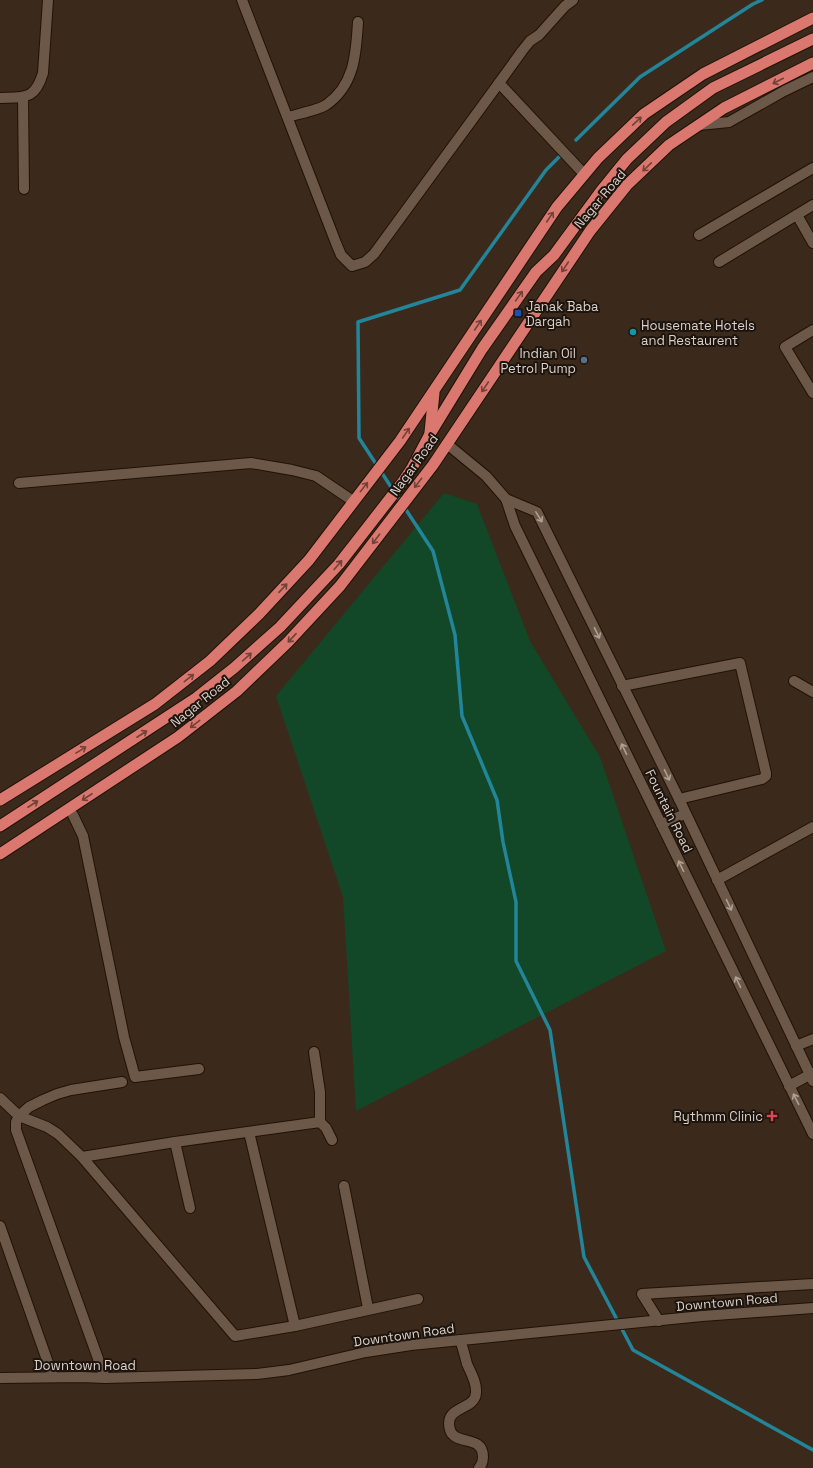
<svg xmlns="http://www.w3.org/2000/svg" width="813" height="1468" font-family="'Space Grotesk',sans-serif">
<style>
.green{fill:#124727}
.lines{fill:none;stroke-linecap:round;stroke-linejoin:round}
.stream{stroke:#228599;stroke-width:3.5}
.minor-casing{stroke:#221205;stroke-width:12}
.tertiary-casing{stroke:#221205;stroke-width:12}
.trunk-casing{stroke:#221205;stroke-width:13}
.minor{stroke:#6b5848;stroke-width:10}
.tertiary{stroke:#6b5848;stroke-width:10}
.trunk{stroke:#da7870;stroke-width:11}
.oneway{stroke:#71413a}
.oneway2{stroke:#afa094}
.transit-dot{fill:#1a4fb4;stroke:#1c140e;stroke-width:1.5}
.culture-dot{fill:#0f9aa8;stroke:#1c140e;stroke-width:1.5}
.service-dot{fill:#5c6f8a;stroke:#1c140e;stroke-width:1.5}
.health-dot{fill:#e0444e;stroke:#1c140e;stroke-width:1.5}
.labels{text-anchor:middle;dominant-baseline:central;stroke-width:4;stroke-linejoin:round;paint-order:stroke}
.street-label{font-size:13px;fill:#dcd0c7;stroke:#1c140e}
.poi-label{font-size:13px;fill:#dcd0c7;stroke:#1c140e;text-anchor:start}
</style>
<rect width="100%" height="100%" fill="#3b2a1b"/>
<polygon class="green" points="444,493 477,504 530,641 600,757 666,951 356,1111 343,897 276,696"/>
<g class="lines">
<g class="stream">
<polyline points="576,140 640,77 753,4 762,0"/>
<polyline points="560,156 546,170 460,290 358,322 359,438 433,551 455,635 462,716 497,800 503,842 516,902 516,961 550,1030 584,1257 633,1350 813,1450"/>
</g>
<g class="minor-casing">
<g id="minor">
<polyline points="242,0 336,243 341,255 352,266 365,262 374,254 499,83"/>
<polyline points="23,97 24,189"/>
<path d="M0 98C25 97 35 100 43 73L48 0"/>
<path d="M288 117C298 114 318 110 326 105 355 85 356 53 358 22"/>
<polyline points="699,125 729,122 784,91 813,77"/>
<polyline points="797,215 813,243"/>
<polyline points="699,235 813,168"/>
<polyline points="719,262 813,205"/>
<polyline points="813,330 785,347 813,393"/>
<polyline points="19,483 251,463 292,470 316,476 353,501"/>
<polyline points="794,681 813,692"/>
<polyline points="622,686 740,663 766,773 766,776 762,779 679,799"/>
<polyline points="73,815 83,836 124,1037 135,1077 199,1069"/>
<polyline points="717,880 813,827"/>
<polyline points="796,1046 813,1039"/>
<polyline points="314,1052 320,1092 320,1122"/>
<polyline points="789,1086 813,1073"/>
<polyline points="0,1098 19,1116 47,1127 58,1134 82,1157 235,1336 295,1326 418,1299"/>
<polyline points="249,1132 295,1326"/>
<polyline points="175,1142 190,1208"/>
<polyline points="82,1157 175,1142 320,1122 326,1128 332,1140"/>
<polyline points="344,1186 368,1308"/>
<polyline points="0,1226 53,1377"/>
<polyline points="659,1321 642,1294 813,1284"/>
<path d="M460 1340C463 1348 465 1356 467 1364 471 1373 477 1383 476 1393 475 1411 443 1405 450 1430 455 1446 483 1434 483 1457 483 1462 482 1465 479 1468"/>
<polyline points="0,1378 82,1377 105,1378 257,1374 289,1370 366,1352 411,1345 702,1316 813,1308"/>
<polyline points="105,1378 16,1130 16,1122 19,1116 29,1107 43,1100 57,1094 71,1090 122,1082"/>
</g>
</g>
<g class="tertiary-casing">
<g id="tertiary">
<polyline points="573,0 565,6 539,35 530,41 522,51 499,83 584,174"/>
<polyline points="447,444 486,476 506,499 515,526 813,1134"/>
<polyline points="506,499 537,512 679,799 813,1081"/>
<polyline points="661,824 685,814"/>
</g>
</g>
<g class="trunk-casing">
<g id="trunk">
<polyline points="430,432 434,393"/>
<polyline points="0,800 155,704 210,661 259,614 309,560 400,441 557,207 598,158 644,114 703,74 813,18"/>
<polyline points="0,826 196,698 234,668 280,627 339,564 402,483 412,468 430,434 482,349 536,272 554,255 601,191 627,159 666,122 713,88 813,39"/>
<polyline points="0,854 178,737 237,691 288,642 340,586 433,465 590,231 627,185 669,145 724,108 813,63"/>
</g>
</g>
<use href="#minor" class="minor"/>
<use href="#tertiary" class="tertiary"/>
<use href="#trunk" class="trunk"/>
</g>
<defs><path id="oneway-shaft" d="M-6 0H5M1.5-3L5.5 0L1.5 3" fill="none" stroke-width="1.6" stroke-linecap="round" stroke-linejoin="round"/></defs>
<g class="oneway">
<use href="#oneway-shaft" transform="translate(778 81) rotate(153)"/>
<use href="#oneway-shaft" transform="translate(637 121) rotate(-43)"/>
<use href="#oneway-shaft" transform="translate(647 167) rotate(136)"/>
<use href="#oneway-shaft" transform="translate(550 217) rotate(-56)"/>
<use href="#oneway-shaft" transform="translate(565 267) rotate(124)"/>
<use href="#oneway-shaft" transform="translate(519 296) rotate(-55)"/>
<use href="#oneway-shaft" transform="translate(478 325) rotate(-56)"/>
<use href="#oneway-shaft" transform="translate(485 387) rotate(124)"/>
<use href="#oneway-shaft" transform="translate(406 433) rotate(-56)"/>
<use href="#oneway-shaft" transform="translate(418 483) rotate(128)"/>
<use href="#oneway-shaft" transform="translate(364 487) rotate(-52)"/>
<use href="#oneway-shaft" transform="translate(376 539) rotate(127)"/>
<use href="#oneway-shaft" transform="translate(338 565) rotate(-49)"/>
<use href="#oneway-shaft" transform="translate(283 588) rotate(-47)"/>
<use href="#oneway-shaft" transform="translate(292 638) rotate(133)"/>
<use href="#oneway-shaft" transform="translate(247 657) rotate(-42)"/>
<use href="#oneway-shaft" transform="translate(189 678) rotate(-38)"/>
<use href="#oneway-shaft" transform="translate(195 724) rotate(142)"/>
<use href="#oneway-shaft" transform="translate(142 734) rotate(-33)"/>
<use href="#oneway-shaft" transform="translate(81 750) rotate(-32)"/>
<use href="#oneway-shaft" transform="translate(87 797) rotate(147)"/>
<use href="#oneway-shaft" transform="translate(33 804) rotate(-33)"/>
</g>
<g class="oneway2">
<use href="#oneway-shaft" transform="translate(539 517) rotate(58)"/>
<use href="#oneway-shaft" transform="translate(597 633) rotate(64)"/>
<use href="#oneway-shaft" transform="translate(624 749) rotate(-116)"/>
<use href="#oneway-shaft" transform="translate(667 775) rotate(64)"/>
<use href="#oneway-shaft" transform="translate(681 866) rotate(-116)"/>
<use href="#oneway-shaft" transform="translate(729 905) rotate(65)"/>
<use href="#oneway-shaft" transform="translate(738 982) rotate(-116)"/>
<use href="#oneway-shaft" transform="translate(796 1099) rotate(-117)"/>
</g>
<rect class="transit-dot" x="514" y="309" width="8" height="8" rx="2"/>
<circle class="culture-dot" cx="633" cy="332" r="4"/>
<circle class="service-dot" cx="584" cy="360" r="4"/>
<path class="health-dot" d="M770 1110h4v4h4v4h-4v4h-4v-4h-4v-4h4z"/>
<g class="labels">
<g class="street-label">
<text transform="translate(600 199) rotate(-50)">Nagar Road</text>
<text transform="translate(414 465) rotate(-54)">Nagar Road</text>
<text transform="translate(200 702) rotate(-39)">Nagar Road</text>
<text transform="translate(669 811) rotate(64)">Fountain Road</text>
<text transform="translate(727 1302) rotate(-5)">Downtown Road</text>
<text transform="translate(404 1335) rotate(-8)">Downtown Road</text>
<text x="85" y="1365">Downtown Road</text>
</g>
<g class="poi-label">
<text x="526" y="306">Janak Baba<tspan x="526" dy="15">Dargah</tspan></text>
<text x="641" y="325">Housemate Hotels<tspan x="641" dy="15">and Restaurent</tspan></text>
<text x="576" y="353" text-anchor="end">Indian Oil<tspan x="576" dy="15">Petrol Pump</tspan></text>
<text x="763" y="1116" text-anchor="end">Rythmm Clinic</text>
</g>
</g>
</svg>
